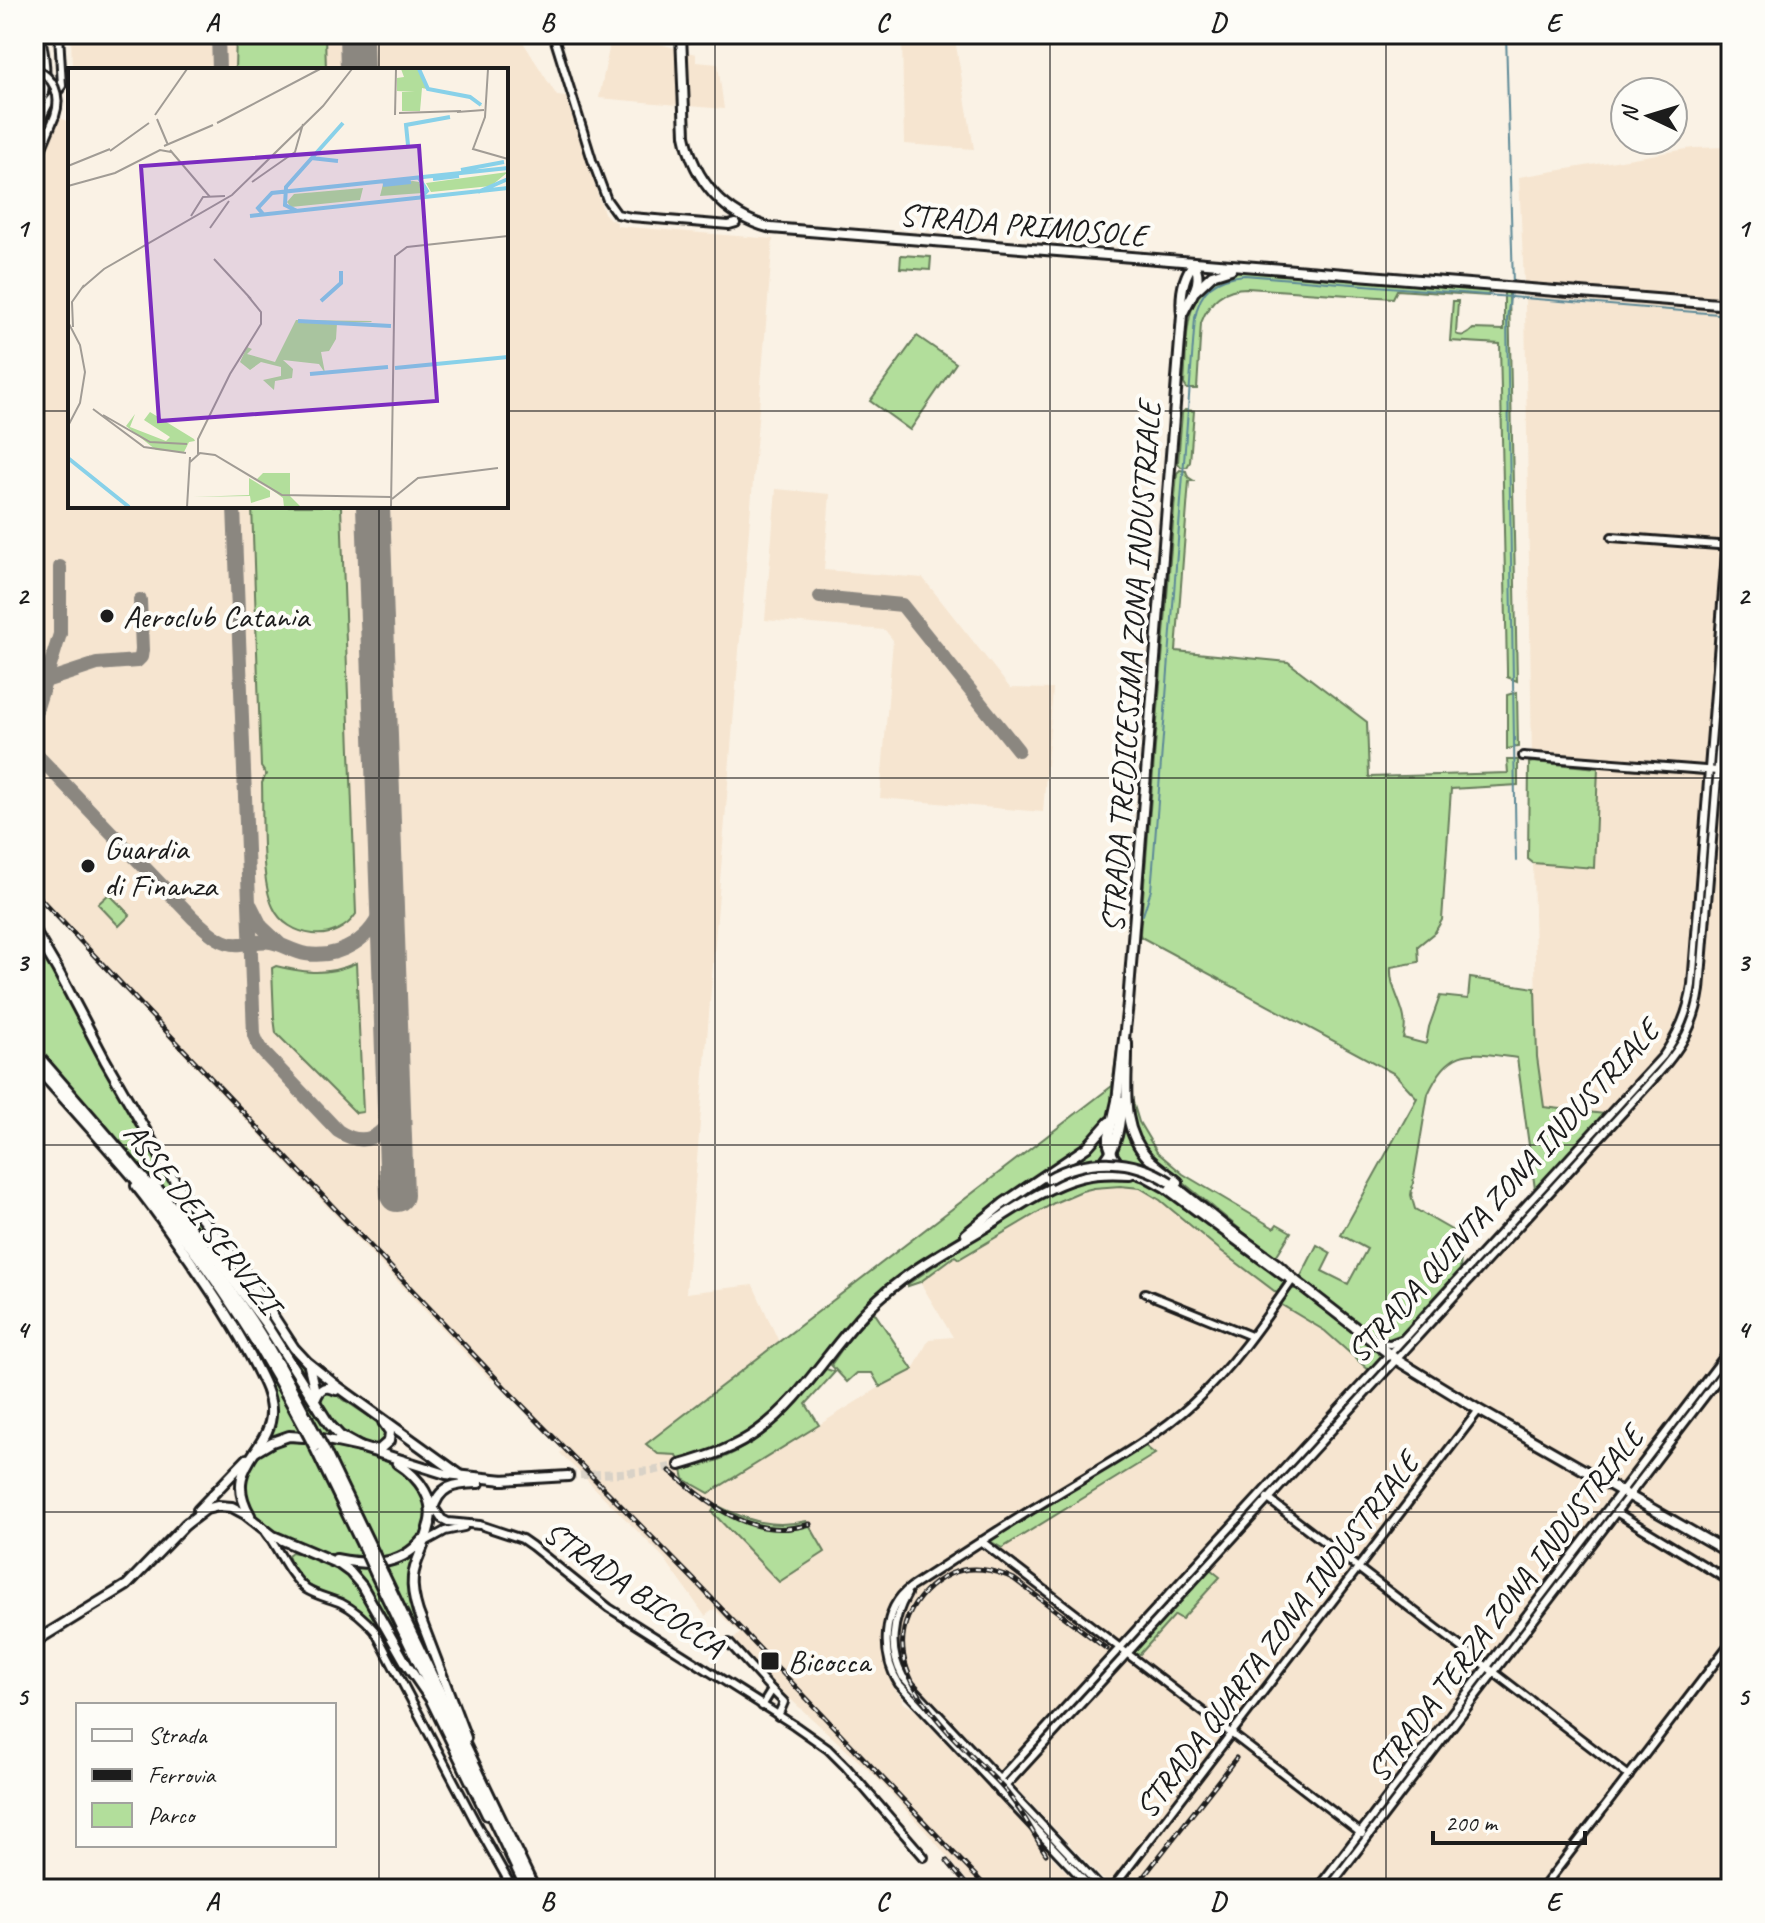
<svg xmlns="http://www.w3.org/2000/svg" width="1765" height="1923" font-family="Caveat,sans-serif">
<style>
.built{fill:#f6e5d0;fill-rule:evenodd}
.green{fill:#b2de9b;stroke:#677d5c;stroke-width:2;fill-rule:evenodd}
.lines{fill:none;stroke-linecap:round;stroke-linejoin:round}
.stream{stroke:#5d8997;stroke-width:2}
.taxiway{stroke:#8b8780;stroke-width:14}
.runway{stroke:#8b8780;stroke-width:34}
.secondary-tunnel{stroke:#d9d2c7;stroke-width:8;stroke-dasharray:8 4;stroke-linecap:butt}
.street-casing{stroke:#1c1c1c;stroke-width:12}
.secondary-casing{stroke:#1c1c1c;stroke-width:14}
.primary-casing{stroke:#1c1c1c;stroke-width:15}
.street{stroke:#fdfcf7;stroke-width:6}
.secondary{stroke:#fdfcf7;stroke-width:8}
.primary{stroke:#fdfcf7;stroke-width:9}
.rail-casing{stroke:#1c1c1c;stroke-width:5}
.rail{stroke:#fdfcf7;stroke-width:2;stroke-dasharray:6;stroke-linecap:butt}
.street-bridge-casing{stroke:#1c1c1c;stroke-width:12;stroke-linecap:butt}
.secondary-bridge-casing{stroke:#1c1c1c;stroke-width:14;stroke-linecap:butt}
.primary-bridge-casing{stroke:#1c1c1c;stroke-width:15;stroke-linecap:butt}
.street-bridge{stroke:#fdfcf7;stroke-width:6}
.secondary-bridge{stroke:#fdfcf7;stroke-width:8}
.primary-bridge{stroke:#fdfcf7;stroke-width:9}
.grid{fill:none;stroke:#1c1c1c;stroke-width:2;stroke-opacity:0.55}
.poi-dot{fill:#1c1c1c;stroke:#fdfcf7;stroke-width:3}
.labels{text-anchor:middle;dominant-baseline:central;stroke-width:8;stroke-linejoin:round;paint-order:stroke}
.street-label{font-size:32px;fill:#1c1c1c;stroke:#fdfcf7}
.poi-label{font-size:32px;fill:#1c1c1c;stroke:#fdfcf7;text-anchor:start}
.inset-river{fill:none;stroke:#88d1e9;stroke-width:4}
.inset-road{fill:none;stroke:#a19c95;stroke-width:2}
.view{fill:#7b2cbf;fill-opacity:0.15;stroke:#7b2cbf;stroke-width:4}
.inset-edge{fill:none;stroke:#1c1c1c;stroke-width:4}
.neatline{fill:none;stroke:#1c1c1c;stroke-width:3}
.grid-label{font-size:26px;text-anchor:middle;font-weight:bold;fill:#1c1c1c}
</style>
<rect width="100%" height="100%" fill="#faf2e5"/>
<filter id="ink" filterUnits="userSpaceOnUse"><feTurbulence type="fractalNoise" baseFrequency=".0125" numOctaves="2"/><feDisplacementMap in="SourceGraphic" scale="16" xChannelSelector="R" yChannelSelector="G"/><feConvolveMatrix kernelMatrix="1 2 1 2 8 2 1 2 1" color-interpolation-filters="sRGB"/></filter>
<g filter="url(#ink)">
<g class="built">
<path d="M71 34H518L557 96 566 97 604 213 610 219 617 222V226L773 239 686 1293 753 1285 779 1342 646 1444 658 1454 677 1455 684 1479 709 1493 880 1387 913 1370 929 1339 953 1337 920 1282 956 1256 960 1259 1054 1203 1094 1188 1120 1186 1140 1188 1160 1200 1220 1250 1277 1293 1282 1305 1325 1331 1371 1372 1399 1339 1605 1114 1544 1107 1537 1057 1533 863 1594 867 1598 769 1532 762 1525 304 1519 177 1693 148 1731 147V1889H1112L916 1683 909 1673 893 1686 903 1699 902 1702 914 1709 1036 1838 1039 1839 1051 1852 1049 1854 1084 1889H974L936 1843 875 1776 788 1697H787L756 1665 733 1640 740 1633 714 1609 705 1616 664 1558 560 1453 563 1450 494 1379 491 1380 477 1366 34 895V153L50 114 67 121 70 120V506H506V70H72ZM717 1506 739 1516 765 1524 789 1525 779 1582Z"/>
<polygon points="902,34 954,34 974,149 904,144"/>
<polygon points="611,39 641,45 642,39 675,48 678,105 599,98"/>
<polygon points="687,52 696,54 696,62 718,64 724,109 690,106"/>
<polygon points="776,489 830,494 824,570 923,578 1010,688 1053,689 1043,812 880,798 893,640 885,630 765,620"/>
</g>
<g class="green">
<polygon points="236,34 325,34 326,70 235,70"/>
<polygon points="901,255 931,257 930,270 900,268"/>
<path d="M1238 271 1250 272 1489 291 1488 296 1397 290 1393 298 1247 288C1223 288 1209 301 1201 323L1197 389H1187L1184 384C1188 341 1180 275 1238 271Z"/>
<path d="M1504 292H1509L1517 681 1507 677V670L1500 344 1450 341 1453 301H1458L1456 334C1463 338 1468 334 1473 329L1504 330Z"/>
<polygon points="917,336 956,363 910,430 870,401"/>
<polygon points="1185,410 1194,411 1190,462 1187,467 1181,467 1178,463 1182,413"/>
<path d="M1180 470 1186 471 1188 477 1194 481H1189L1176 651 1288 662 1367 722 1369 777 1508 773 1507 760H1518V785L1451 789 1442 920 1435 932 1418 946 1419 962 1391 967C1389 993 1411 1011 1403 1038L1426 1044 1429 1027 1440 996 1468 999 1470 978 1535 988 1537 1057 1544 1107 1605 1114 1535 1189 1517 1058C1469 1052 1451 1045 1428 1094L1411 1195 1415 1209 1462 1236 1460 1272 1399 1339 1382 1342 1300 1278 1317 1245 1331 1253 1322 1271 1348 1284 1367 1249 1341 1235 1417 1098 1395 1074 1141 937 1140 934 1177 473Z"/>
<path d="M252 506H341L356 914C347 928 330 936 313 934 296 932 280 923 273 907 260 880 263 815 262 783L266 774 261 767Z"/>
<polygon points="1517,692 1518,747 1507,749 1507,695"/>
<polygon points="1533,762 1598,768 1594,868 1533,863 1528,859 1529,763"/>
<polygon points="109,894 130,915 119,926 98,904"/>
<polygon points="34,935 168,1175 242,1273 308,1373 313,1393 195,1227 34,1047"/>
<path d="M356 963 363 1112 356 1113 276 1033 274 1018 272 968 276 966C307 973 326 976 356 963Z"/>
<path d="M1121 1024C1119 1047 1120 1101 1108 1120 1103 1129 1094 1137 1087 1145L876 1295C831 1338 802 1400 749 1434 728 1447 703 1455 680 1463L677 1455 658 1454 646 1444 1112 1086Z"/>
<polygon points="1129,1078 1133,1102 1139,1122 1157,1152 1183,1174 1274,1228 1277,1224 1291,1232 1275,1258 1146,1152 1131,1122"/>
<path d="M1124 1105 1129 1129 1167 1177C1150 1168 1135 1161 1117 1160L1113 1151Z"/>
<polygon points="1110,1125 1109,1151 1098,1166 1011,1207 1048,1183 1047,1176"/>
<polygon points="1129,1175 1153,1183 1164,1190 1216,1231 1277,1274 1284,1282 1277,1293 1220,1250 1160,1200 1140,1188 1120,1186 1094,1188 1082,1191 1054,1203 959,1259 955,1256 920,1282 908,1286 908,1284 990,1227 1052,1191 1085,1179"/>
<path d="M212 1257C237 1290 262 1323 285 1358 303 1386 315 1419 341 1440L321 1435 262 1444 273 1403 199 1264 317 1427 269 1339Z"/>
<polygon points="1292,1289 1297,1289 1381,1355 1381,1359 1371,1372 1325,1331 1282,1305 1281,1302"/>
<polygon points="874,1312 913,1370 880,1387 872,1373 857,1373 847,1382 831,1365 851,1336"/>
<path d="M826 1369 835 1372 806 1404 819 1425 709 1493 684 1479 682 1470C695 1467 710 1464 723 1458 767 1439 796 1405 826 1369Z"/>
<path d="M329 1390 383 1426 388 1437 376 1448C342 1437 339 1432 319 1404L321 1393Z"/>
<path d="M301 1439C338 1445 380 1451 409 1476 437 1501 430 1540 398 1555 386 1561 369 1560 356 1559 328 1555 294 1546 270 1529 245 1512 234 1473 261 1452 273 1443 287 1440 301 1439ZM326 1479 377 1552H361Z"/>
<polygon points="1144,1445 1155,1454 1002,1548 990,1541"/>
<path d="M716 1505C748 1521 772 1529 807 1521L825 1552 779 1582 712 1512Z"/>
<path d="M292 1552C309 1556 332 1562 346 1573 364 1588 382 1629 394 1650H390C381 1635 373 1620 359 1610 331 1589 299 1599 288 1555Z"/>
<path d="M414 1552 408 1579 412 1605 446 1696 388 1575 372 1574 424 1684 344 1563C369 1568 394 1570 414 1552Z"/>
<polygon points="1210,1569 1220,1577 1182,1619 1175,1615 1140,1654 1136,1655 1134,1652 1135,1649"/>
</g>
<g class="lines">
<g class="stream">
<polyline points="1506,34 1513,285"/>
<polyline points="1511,291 1507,318 1516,861"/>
<path d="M1143 915 1151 890 1153 867 1195 318C1200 289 1215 278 1244 275L1731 315"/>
</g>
<g class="taxiway">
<polyline points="218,34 219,70"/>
<path d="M234 506 254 1035 259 1047 265 1054 338 1131C364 1148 383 1138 394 1110"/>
<polyline points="820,597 902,605 1018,750"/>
<polyline points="45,681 97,664 137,661 141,657 142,650 140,600"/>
<polyline points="34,717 60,634 60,567"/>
<path d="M34 752 193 918C207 930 221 946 240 944 251 944 260 940 271 942 283 944 293 952 306 954 340 959 373 939 383 905 386 895 386 885 386 875"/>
<polyline points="251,906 261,926 279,943"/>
</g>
<g class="runway">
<polyline points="356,34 357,70"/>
<polyline points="373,506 397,1195"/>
</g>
<polyline class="secondary-tunnel" points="568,1476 652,1471 680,1465"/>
<g class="street-casing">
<g id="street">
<polyline points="553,34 592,160 607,200 617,214 631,217 729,225 736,223"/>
<path d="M39 118C47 86 48 66 40 34"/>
<polyline points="36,129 50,101 62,86 59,34"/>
<polyline points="34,167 55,116"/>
<polyline points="1612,537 1731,546"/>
<polyline points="1523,756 1731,772"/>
<polyline points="1145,1293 1251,1336"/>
<polyline points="1377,1343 1390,1344 1401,1340"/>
<polyline points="1267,1498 1629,1776"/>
<polyline points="433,1506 442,1519 448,1522 480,1525 522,1539 532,1546 609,1608 794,1725 828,1749 846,1767 924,1857"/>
<polyline points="1616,1512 1731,1582"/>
<path d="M266 1533C280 1551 288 1574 306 1589 317 1596 329 1598 341 1603 355 1610 365 1619 375 1631L477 1825 513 1889"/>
<polyline points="981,1541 1362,1834"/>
<polyline points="423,1543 445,1531 464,1527"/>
<path d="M907 1594C892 1620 888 1650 903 1677L1102 1889"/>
<polyline points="729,1643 772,1690"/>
<polyline points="762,1706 772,1690 784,1702 778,1716"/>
<path d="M994 1785 1663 1056C1678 1034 1688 1013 1692 985L1731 489"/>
<path d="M1000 1792 1647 1086C1675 1056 1694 1032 1700 990L1731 603"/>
<path d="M1092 1889 899 1684C881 1656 881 1609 911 1587 959 1556 1006 1524 1056 1495 1102 1467 1153 1440 1193 1403 1232 1367 1263 1322 1293 1279"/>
<polyline points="1112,1889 1479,1410"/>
<polyline points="1317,1889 1731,1348"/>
<polyline points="1328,1889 1731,1362"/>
<polyline points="1542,1889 1731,1642"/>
</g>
</g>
<g class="secondary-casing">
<g id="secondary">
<path d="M681 34 685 135C694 181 725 216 771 228L1731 305"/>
<path d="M1194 263C1182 278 1180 296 1182 315L1128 1003 1117 1101 1109 1136V1145L1113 1156 1119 1165 1124 1169 1145 1176 1165 1187 1284 1275 1293 1279"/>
<polyline points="1195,291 1212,275 1231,269"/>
<path d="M1183 313C1191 295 1204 283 1194 263"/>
<polyline points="34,930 57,969 105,1060 171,1175 185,1197 241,1267 294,1348 307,1362 337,1386 463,1477"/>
<path d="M1127 1043C1128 1083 1118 1126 1148 1158 1157 1167 1168 1174 1178 1182"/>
<path d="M1087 1175C1116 1160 1120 1130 1122 1101"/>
<polyline points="1170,1182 1226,1227 1278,1265 1293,1279 1397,1360 1479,1410 1731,1554"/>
<polyline points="153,1183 220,1263 265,1323 329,1424 340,1436 360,1447"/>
<path d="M136 1186C155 1209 172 1235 190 1260 214 1295 238 1330 257 1369 263 1381 270 1394 271 1409 274 1450 220 1465 250 1515"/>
<polyline points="966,1234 1004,1203 1087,1147 1109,1122"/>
<polyline points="309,1366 316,1396"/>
<path d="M316 1398C320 1388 326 1385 336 1390"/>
<polyline points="372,1450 380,1449 389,1441 390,1432 383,1422"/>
<polyline points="255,1452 272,1442 289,1436 318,1438 360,1447 446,1474 504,1480"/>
<path d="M397 1463C419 1477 438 1501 428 1528"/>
<path d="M680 1465C708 1457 735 1448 758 1431 803 1399 830 1347 869 1308 901 1275 944 1252 984 1228 1014 1209 1046 1186 1081 1177 1096 1173 1114 1173 1130 1174"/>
<polyline points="501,1480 568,1476"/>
<polyline points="198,1510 247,1459"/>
<path d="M432 1512C439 1484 455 1484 479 1483"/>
<path d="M430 1524C421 1563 404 1567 418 1612L466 1738"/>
<polyline points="185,1525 206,1509 218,1506 232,1507 245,1514 273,1536 339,1564 350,1572 362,1586 407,1665 431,1700 487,1815"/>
<path d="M336 1559C368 1565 399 1568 422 1540"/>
<polyline points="34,1642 127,1585 187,1523"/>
</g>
</g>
<g class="primary-casing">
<g id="primary">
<path d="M34 1052C106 1135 180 1217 242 1307 269 1345 291 1387 312 1428"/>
<path d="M34 1064C93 1131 154 1196 207 1268 244 1319 276 1373 305 1428"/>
<polyline points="315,1447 366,1552"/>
<polyline points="323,1448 373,1552"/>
<polyline points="376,1574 527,1889"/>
<polyline points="383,1574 534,1889"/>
</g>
</g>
<use href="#street" class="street"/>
<use href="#secondary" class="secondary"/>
<use href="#primary" class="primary"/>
<g class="rail-casing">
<g id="rail">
<polyline points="34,892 512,1395 697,1583 988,1889"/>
<path d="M670 1471C712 1505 751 1542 810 1524"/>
<path d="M1046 1854C1032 1832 1021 1808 1003 1788 966 1747 880 1682 908 1617 916 1599 931 1583 950 1574 970 1565 994 1569 1014 1579L1107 1649"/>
<polyline points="947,1861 970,1889"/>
<polyline points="1070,1882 1079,1889"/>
<polyline points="1128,1889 1144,1876 1236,1758"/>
</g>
</g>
<use href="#rail" class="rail"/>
<g class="street-bridge-casing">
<path id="street-bridge" d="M34 68C54 77 62 95 55 116"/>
</g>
<g class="secondary-bridge-casing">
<path id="secondary-bridge" d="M1048 1179C1087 1157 1132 1157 1170 1182"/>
</g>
<g class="primary-bridge-casing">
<g id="primary-bridge">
<polyline points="305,1428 315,1447"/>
<polyline points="312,1428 323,1448"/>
<polyline points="366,1552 376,1574"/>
<polyline points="373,1552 383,1574"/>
</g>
</g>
<use href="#street-bridge" class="street-bridge"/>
<use href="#secondary-bridge" class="secondary-bridge"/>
<use href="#primary-bridge" class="primary-bridge"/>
</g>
</g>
<path class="grid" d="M379 34V70M715 34V1889M1050 34V1889M1386 34V1889M34 411H70M506 411H1731M379 506V1889M34 778H1731M34 1145H1731M34 1512H1731"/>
<g class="poi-dot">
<circle cx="107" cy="616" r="8"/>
<circle cx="88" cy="866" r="8"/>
<rect x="760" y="1651" width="20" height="20" rx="4"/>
</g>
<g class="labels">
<g class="street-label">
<text transform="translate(1023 225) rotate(5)">STRADA PRIMOSOLE</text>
<text transform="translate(1131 667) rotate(-86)">STRADA TREDICESIMA ZONA INDUSTRIALE</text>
<text transform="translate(1503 1191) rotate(-48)">STRADA QUINTA ZONA INDUSTRIALE</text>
<text transform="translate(202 1218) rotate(52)">ASSE DEI SERVIZI</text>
<text transform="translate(634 1589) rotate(35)">STRADA BICOCCA</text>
<text transform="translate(1505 1604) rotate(-53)">STRADA TERZA ZONA INDUSTRIALE</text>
<text transform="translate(1277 1635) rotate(-53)">STRADA QUARTA ZONA INDUSTRIALE</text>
</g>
<g class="poi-label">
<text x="123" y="616">Aeroclub Catania</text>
<text x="104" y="848">Guardia<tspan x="104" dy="37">di Finanza</tspan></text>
<text x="788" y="1661">Bicocca</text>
</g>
</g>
<g transform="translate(68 68)">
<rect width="440" height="440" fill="#faf2e5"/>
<path d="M333 1H350L360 21 404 30 410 34 415 39 403 30 354 20 352 43H334V24H347L329 23V10L336 9ZM440 104 423 118 363 124 358 115ZM345 113 351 114 355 125 312 128 315 116ZM295 120 292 132 223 139 219 134 226 126ZM228 252 303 253 304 254 269 255 268 271 261 283 253 284 257 305 251 296 215 292 225 301 224 310 207 313 206 322 195 312 213 308V299L193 294 182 302 172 294 179 279 184 281 179 286 207 294ZM82 344 126 371 127 373 121 374 116 384 88 382 58 358 67 346 62 359 98 373 102 369 76 352ZM195 405H222V428L233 439H216L215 430 189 411ZM181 410 202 423V429L183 435 182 428 125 429 181 427Z" fill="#b2de9b"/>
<path class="inset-river" d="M351 1 360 21 402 29 413 37M340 77 338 57 382 49M243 90 270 93M393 102 436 94M351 110 359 123 352 130M365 111 391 108M315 117 343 114M410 124 440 111M229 143 217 137 218 119 275 55M195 146 190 140 204 125 440 100M182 148 440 120M253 233 273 215V203M230 253 323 258M327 300 440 289M242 306 320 299M0 390 61 439"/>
<path class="inset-road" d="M420 1 417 49 405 81 440 91M389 44 416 42M331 45 393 43M87 47 119 1M327 47 328 1M89 51 100 77M149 55 252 1M96 78 145 57M102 82 142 129M42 83 81 55M0 98 42 81M184 114 227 84 235 56M0 118 47 105 92 82 103 84M123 148 135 129 157 128M142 160 161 133M146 191 183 231M14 220 36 201 164 127 255 38 284 1M0 254 12 277 17 304 12 335 0 358M5 259 4 234 16 217M25 341 76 379 118 385M35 347 82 374 119 376M130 386V371L162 306 193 256V244L180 228M122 394 132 385 147 387 214 427 323 429M324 431 350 410 430 400M119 439 122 389M323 439 327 188 339 179 440 168"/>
<path class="view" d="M351 78 369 333 91 353 73 98Z"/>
<rect width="440" height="440" class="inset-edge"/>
</g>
<rect width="1765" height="1923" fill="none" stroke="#fdfcf7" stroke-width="88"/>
<rect x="76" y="1703" width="260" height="144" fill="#fdfcf7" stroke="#a3a29f" stroke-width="2"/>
<rect x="92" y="1729" width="40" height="12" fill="#fdfcf7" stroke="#a3a29f" stroke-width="2"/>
<text x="148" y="1743" font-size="24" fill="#1c1c1c">Strada</text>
<rect x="92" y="1769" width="40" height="12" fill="#1c1c1c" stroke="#a3a29f" stroke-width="2"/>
<text x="148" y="1783" font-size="24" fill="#1c1c1c">Ferrovia</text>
<rect x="92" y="1803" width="40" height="24" fill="#b2de9b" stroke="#a3a29f" stroke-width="2"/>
<text x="148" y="1823" font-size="24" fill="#1c1c1c">Parco</text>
<g transform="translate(1649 116) rotate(274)"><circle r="38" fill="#fdfcf7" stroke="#a3a29f" stroke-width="2"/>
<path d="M0-6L14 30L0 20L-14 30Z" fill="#1c1c1c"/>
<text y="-12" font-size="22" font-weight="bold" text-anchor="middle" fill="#1c1c1c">N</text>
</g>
<path d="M1433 1831v12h152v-12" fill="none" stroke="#1c1c1c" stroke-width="4"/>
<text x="1445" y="1831" font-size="24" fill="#1c1c1c" stroke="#fdfcf7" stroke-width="6" paint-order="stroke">200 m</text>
<rect x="44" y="44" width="1677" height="1835" class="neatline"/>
<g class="grid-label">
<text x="212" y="31">A</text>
<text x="547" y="31">B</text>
<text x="882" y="31">C</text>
<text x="1218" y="31">D</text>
<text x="1553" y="31">E</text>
<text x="22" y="237">1</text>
<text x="1743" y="237">1</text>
<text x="22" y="604">2</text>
<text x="1743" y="604">2</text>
<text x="22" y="971">3</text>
<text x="1743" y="971">3</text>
<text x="22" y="1338">4</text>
<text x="1743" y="1338">4</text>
<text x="22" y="1705">5</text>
<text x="1743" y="1705">5</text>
<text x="212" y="1910">A</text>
<text x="547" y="1910">B</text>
<text x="882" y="1910">C</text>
<text x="1218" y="1910">D</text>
<text x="1553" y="1910">E</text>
</g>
</svg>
